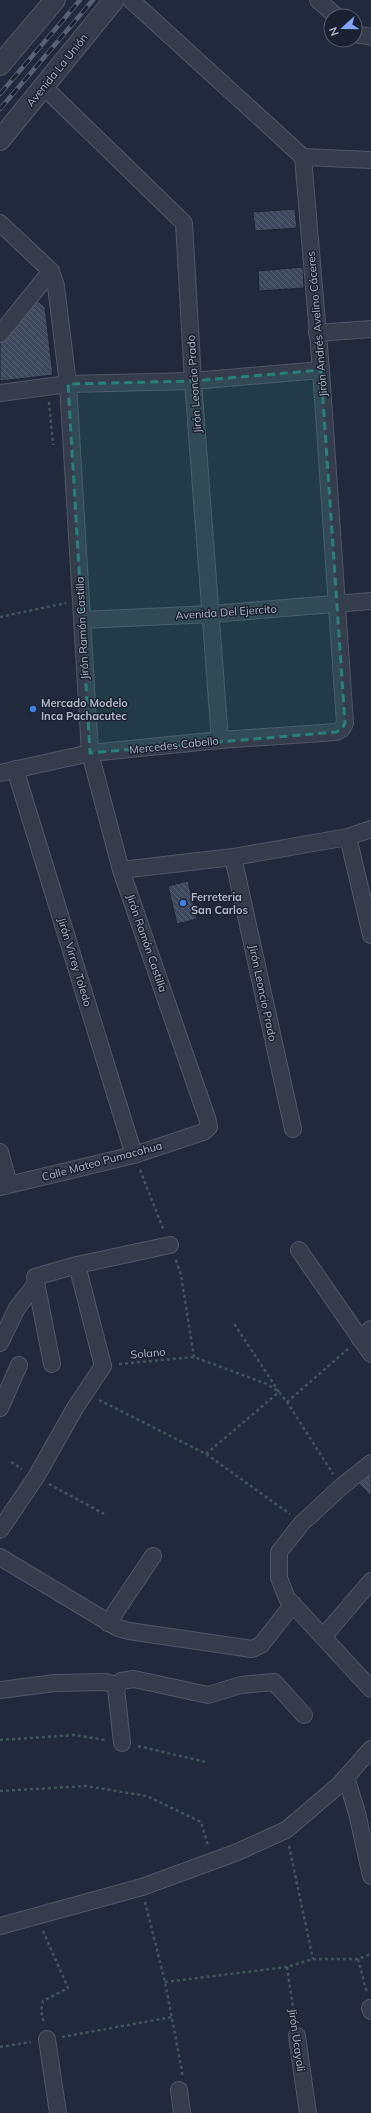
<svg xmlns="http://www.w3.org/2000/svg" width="371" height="2113" font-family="Mulish,sans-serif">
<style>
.building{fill:url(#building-back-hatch);stroke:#1c2433}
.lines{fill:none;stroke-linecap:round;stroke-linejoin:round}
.minor-casing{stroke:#505767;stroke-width:18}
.tertiary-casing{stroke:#505767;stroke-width:22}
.path{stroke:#41555b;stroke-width:2.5;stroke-dasharray:3 3;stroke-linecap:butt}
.minor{stroke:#353d4d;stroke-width:16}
.tertiary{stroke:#353d4d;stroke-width:20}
.rail-casing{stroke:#576074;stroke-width:4.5}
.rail{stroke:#1a2231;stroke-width:3;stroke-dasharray:9;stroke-linecap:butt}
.marked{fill:#27807c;fill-opacity:0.2;stroke:#27807c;stroke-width:3;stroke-dasharray:8 5;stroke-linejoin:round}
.shop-dot{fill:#3f7fe0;stroke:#1a2231;stroke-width:1.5}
.labels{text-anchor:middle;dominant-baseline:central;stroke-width:3;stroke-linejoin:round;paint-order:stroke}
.street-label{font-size:11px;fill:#b0b7c8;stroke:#1a2231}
.poi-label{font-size:11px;font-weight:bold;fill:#b0b7c8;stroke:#1a2231;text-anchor:start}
</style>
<defs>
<pattern id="building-back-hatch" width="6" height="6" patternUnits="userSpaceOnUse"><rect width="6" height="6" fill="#3d485c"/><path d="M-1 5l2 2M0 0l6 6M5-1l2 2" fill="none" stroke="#566072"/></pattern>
</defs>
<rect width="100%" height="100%" fill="#212a3d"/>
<g class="building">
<polygon points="295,209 297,228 255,231 253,212"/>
<polygon points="303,267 304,288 259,291 258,271"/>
<polygon points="35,299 45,307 53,375 0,381 0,343"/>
<polygon points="188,881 197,919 177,924 168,886"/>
<polygon points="371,1470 371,1496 358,1483"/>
</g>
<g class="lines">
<g class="minor-casing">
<g id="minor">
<polyline points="318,0 336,16"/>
<polyline points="355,34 371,37"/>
<polyline points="44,87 184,223 193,381 220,740"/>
<polyline points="303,157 371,160"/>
<polyline points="0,223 51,271 56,286 68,384 90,753 121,870 207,1118 209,1127 203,1132 134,1155 0,1187"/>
<polyline points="317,333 371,329"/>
<polyline points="0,334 51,271"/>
<polyline points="0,393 68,384 193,381 321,370"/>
<polyline points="82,620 212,614 371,601"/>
<polyline points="15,769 134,1155"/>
<polyline points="0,773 90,753 220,740 336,732 342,729 345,723 321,370 303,157 131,0"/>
<polyline points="348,837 371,935"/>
<polyline points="233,857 293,1129"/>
<polyline points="121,870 233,857 348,837 371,829"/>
<polyline points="0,1152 9,1184"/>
<polyline points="299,1250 371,1354"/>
<polyline points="360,1339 371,1329"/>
<polyline points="0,1343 17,1308 35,1285"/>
<polyline points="52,1364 35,1277 77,1265 170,1245"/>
<polyline points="0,1408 19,1365"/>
<polyline points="371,1463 341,1487 302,1523 279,1552 279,1578 287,1598 371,1689"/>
<polyline points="0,1530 36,1477 75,1408 103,1366 77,1265"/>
<polyline points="0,1557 118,1628 129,1631 252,1649 261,1645 293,1604"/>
<polyline points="108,1623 153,1556"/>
<polyline points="323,1637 371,1581"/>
<polyline points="116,1688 121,1681 134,1679 208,1695 241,1685 274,1682 304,1715"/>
<polyline points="0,1690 55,1683 106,1682 112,1684 116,1688 122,1743"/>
<polyline points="346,1777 357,1813 371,1876"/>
<polyline points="0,1926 142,1887 235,1853 286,1830 339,1785 371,1749"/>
<polyline points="370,2008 371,2011"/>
<polyline points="297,2036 308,2113"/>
<polyline points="47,2039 58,2113"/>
<polyline points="179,2090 182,2113"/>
</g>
</g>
<g class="tertiary-casing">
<g id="tertiary">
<polyline points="0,65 55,0"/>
<polyline points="0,140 114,0"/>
</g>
</g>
<g class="path">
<polyline points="49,402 53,445"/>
<polyline points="0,617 66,603"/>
<polyline points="140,1170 164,1231"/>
<polyline points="176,1260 181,1275 194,1357"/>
<polyline points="119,1364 194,1357 267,1384 279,1392 287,1402 333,1474"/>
<polyline points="99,1400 206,1454 290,1514"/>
<polyline points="287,1402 348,1349"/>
<polyline points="206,1454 279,1392 233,1322"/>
<polyline points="11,1462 22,1469"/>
<polyline points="49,1484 104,1514"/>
<polyline points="0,1740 75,1735 105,1740"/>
<polyline points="138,1746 206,1762"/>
<polyline points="0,1791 86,1786 147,1796 201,1822 208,1846"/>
<polyline points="289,1846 313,1959"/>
<polyline points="145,1902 165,1982 182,2071 182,2075"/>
<polyline points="43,1931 68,1988 43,2001 41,2011 44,2023"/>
<polyline points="358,1959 367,1993"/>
<polyline points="287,1967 295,2021"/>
<polyline points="165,1982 287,1967 313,1959 358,1959 371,1954"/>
<polyline points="62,2037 172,2017"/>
<polyline points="0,2047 31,2042"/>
</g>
<use href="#minor" class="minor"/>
<use href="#tertiary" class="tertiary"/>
<g class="rail-casing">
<g id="rail">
<polyline points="0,94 80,0"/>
<polyline points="0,109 93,0"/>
</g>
</g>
<use href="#rail" class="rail"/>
</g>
<path class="marked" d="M321 370 345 723 342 729 336 732 90 753 68 384 193 381Z"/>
<g class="shop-dot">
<circle cx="33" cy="709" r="4"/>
<circle cx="183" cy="903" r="4"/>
</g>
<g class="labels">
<g class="street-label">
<text transform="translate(57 70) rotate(-51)">Avenida La Unión</text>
<text transform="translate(317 324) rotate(-95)">Jirón Andrés Avelino Cáceres</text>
<text transform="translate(194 384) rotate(-94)">Jirón Leoncio Prado</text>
<text transform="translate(226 612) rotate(-4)">Avenida Del Ejercito</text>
<text transform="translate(82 628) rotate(-93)">Jirón Ramón Castilla</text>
<text transform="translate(174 745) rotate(-6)">Mercedes Cabello</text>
<text transform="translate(147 943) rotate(71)">Jirón Ramón Castilla</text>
<text transform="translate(75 962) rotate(73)">Jirón Virrey Toledo</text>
<text transform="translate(263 993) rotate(78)">Jirón Leoncio Prado</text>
<text transform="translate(102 1161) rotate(-15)">Calle Mateo Pumacahua</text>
<text transform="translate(148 1353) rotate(-5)">Solano</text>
<text transform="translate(297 2040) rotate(82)">Jirón Ucayali</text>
</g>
<g class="poi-label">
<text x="41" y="703">Mercado Modelo<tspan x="41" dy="13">Inca Pachacutec</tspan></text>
<text x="191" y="897">Ferreteria<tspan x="191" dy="13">San Carlos</tspan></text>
</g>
</g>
<g transform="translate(343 28) rotate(249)"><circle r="19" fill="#1a2231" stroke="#565e6d"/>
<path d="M0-3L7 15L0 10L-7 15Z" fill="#80a5fd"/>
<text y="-6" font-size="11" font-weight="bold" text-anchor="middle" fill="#b0b7c8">N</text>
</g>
</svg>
